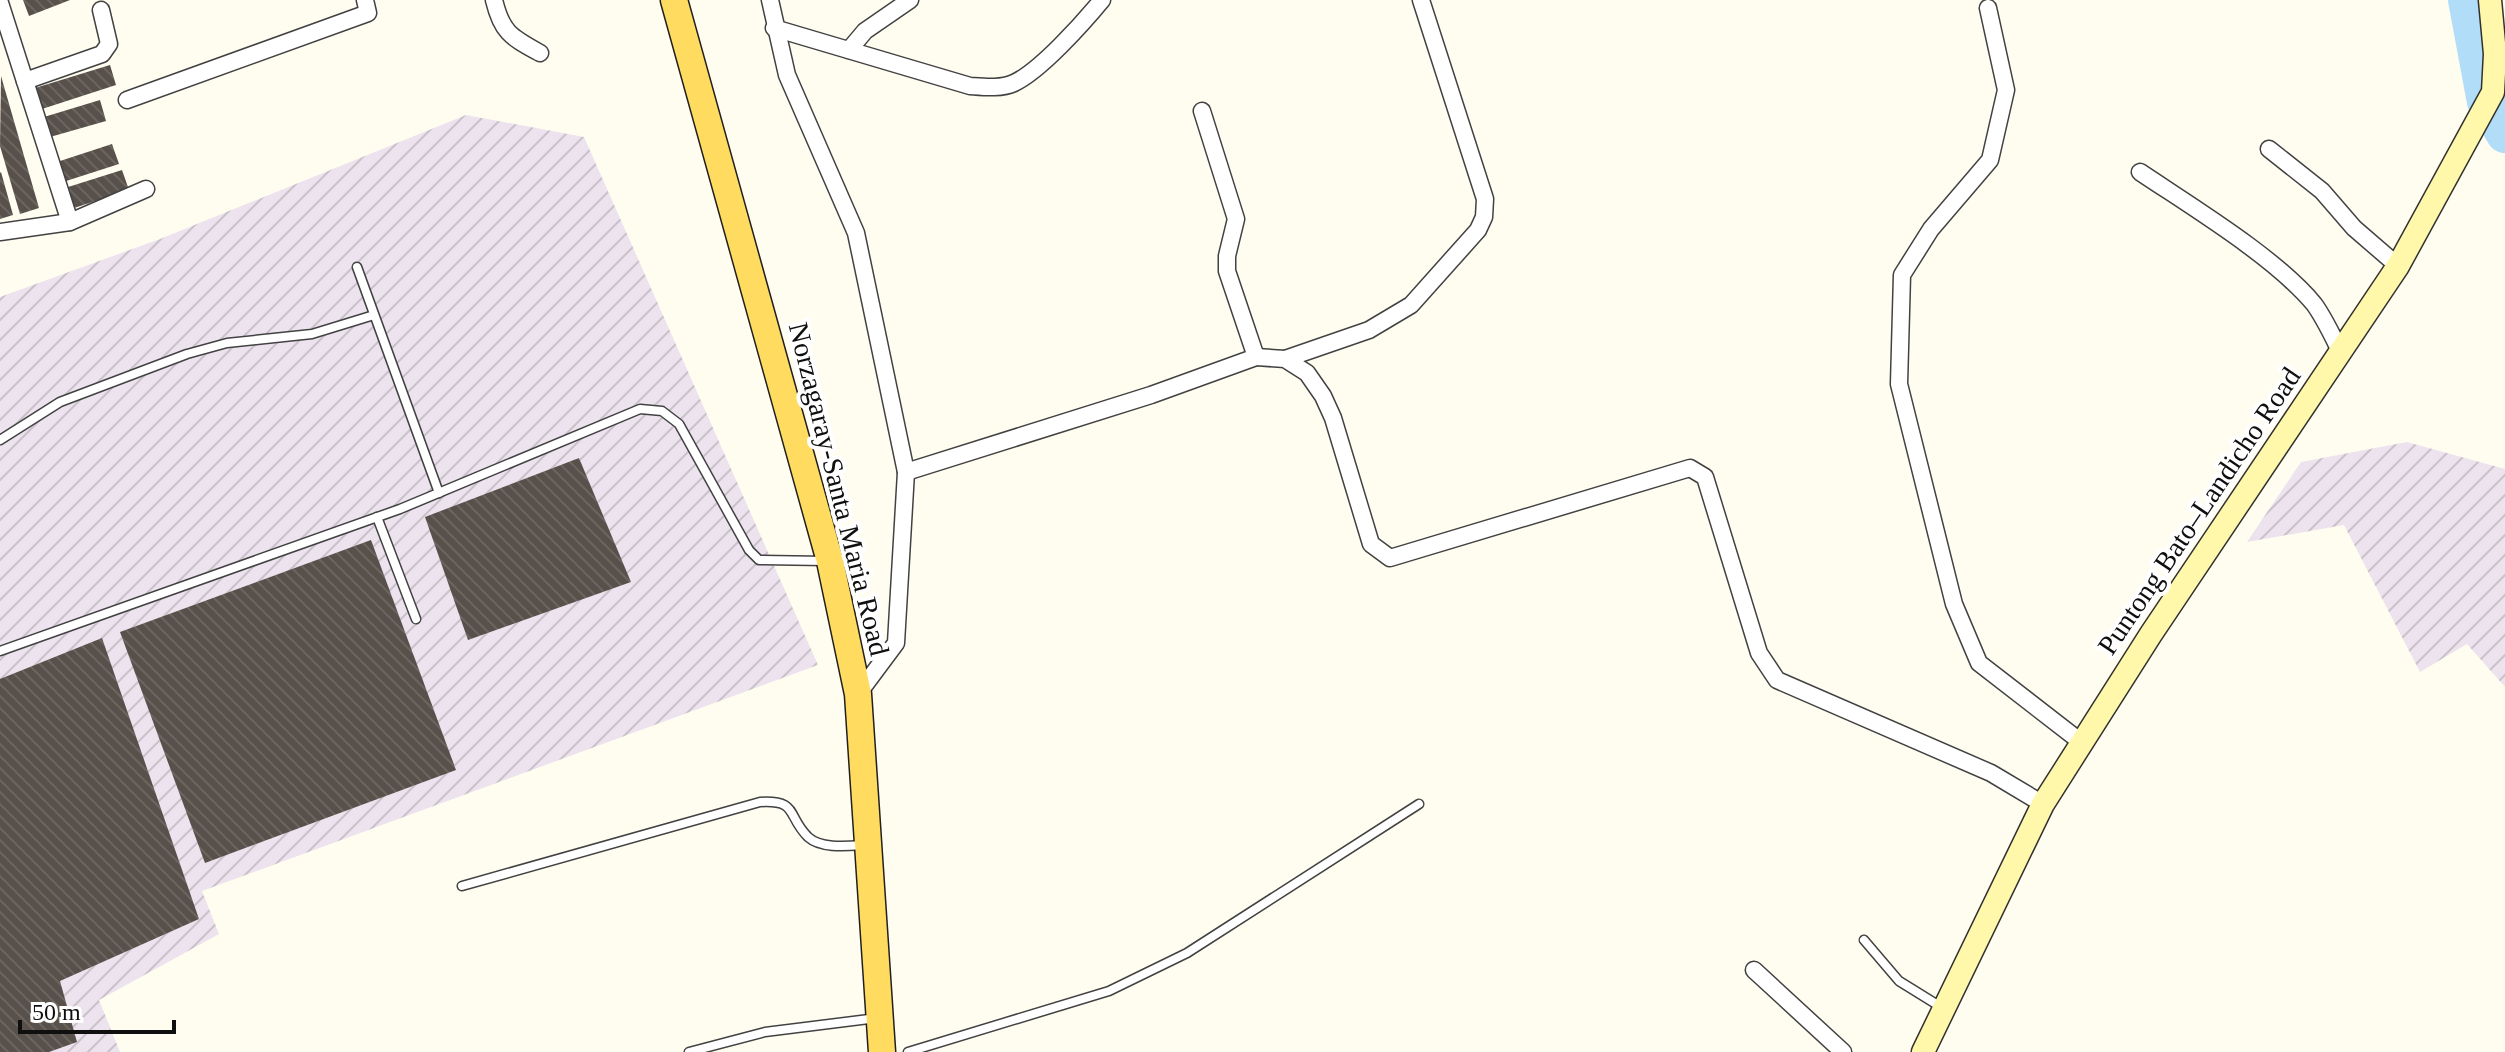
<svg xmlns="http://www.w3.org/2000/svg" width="2505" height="1052" font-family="Georgia,serif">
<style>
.industrial{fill:url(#industrial-furrows)}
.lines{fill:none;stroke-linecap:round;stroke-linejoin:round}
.river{stroke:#b2ddf9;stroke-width:38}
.building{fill:url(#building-back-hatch)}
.lane-casing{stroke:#424242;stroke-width:11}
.street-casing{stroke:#424242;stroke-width:19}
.secondary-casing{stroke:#313131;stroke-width:25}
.primary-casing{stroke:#202020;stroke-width:29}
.lane{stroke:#fff;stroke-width:8}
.street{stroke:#fff;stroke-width:16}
.secondary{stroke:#fff8ab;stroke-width:22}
.primary{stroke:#ffdc60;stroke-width:26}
.labels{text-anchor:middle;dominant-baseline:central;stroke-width:8;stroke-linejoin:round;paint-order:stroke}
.street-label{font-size:28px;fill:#0f0f0f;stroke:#fff}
</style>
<defs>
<pattern id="industrial-furrows" width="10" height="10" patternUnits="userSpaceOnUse" patternTransform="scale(2)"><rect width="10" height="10" fill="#ede3ee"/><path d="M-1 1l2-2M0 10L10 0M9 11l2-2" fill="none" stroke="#cac2cb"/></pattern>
<pattern id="building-back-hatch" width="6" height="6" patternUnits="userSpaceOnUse" patternTransform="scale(2)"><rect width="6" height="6" fill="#58504a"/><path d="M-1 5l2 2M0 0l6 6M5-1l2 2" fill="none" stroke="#6b6560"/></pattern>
</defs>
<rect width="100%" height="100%" fill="#fffcf0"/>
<g class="industrial">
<polygon points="466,115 584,137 818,665 202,891 219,934 99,1000 120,1052 0,1052 0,297 160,239"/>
<polygon points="2407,442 2505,469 2505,687 2467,644 2420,672 2344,525 2247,542 2301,462"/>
</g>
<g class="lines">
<polyline class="river" points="2467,0 2486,102 2505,134"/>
</g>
<g class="building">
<polygon points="23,0 70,0 29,16"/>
<polygon points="110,65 116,85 42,109 35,88"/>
<polygon points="1,76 39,208 20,214 0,146"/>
<polygon points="100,100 106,121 50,137 44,117"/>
<polygon points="112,144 119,164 63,182 57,162"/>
<polygon points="122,170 129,190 71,209 65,188"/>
<polygon points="1,172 13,215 0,219 0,173"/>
<polygon points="579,458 631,582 468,640 425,517"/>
<polygon points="371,540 456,770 205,863 120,632"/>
<polygon points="102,638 199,919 60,981 77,1042 49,1052 0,1052 0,679"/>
</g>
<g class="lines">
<g class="lane-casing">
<g id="lane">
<polyline points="357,267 439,493"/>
<polyline points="0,440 60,402 187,354 227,343 312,334 374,315"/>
<polyline points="377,517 416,619"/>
<polyline points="0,651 400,509 640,409 662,411 679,424 749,550 759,560 826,561"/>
<path d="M462 886 760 802C799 800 786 815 808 837 821 849 848 846 865 845"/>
<polyline points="1864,940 1899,981 1941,1007"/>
<polyline points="689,1052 765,1032 877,1018"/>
<polyline points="908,1052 1109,991 1187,953 1419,804"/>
</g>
</g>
<g class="street-casing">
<g id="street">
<path d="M494 0C502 33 511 37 540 53"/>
<polyline points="770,0 787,75 856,233 906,472 896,643 858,694"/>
<polyline points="0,3 70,222"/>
<polyline points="1988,8 2006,90 1990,160 1931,229 1902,275 1899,384 1954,604 1979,663 2081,742"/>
<path d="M774 28 970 86C984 87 1001 89 1014 83 1040 71 1083 23 1102 0"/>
<polyline points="849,50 865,31 910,0"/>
<polyline points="25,81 102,54 109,44 101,10"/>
<polyline points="127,100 368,13 365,0"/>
<polyline points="2269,149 2322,191 2354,228 2398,266"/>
<path d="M2140 172C2192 207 2275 257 2314 304 2325 319 2333 337 2341 353"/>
<polyline points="0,232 70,222 146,189"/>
<polyline points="1256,357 1285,359 1307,373 1323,396 1333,418 1371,544 1390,558 1690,468 1705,477 1759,653 1777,680 1991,773 2043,804"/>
<polyline points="1285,359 1369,330 1411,305 1478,230 1484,217 1485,199 1421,0"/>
<polyline points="906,472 1151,395 1256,357 1227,271 1227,256 1236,219 1202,111"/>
<polyline points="1754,970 1843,1052"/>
</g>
</g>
<g class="secondary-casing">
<polyline id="secondary" points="1923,1052 2043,804 2151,634 2398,266 2493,92 2495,54 2490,0"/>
</g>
<g class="primary-casing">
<polyline id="primary" points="674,0 830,561 858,694 882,1052"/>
</g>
<use href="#lane" class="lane"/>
<use href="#street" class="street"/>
<use href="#secondary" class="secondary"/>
<use href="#primary" class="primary"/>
</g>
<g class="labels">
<g class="street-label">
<text transform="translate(839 489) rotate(76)">Norzagaray-Santa Maria Road</text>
<text transform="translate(2199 511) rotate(-56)">Puntong Bato–Landicho Road</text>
</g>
</g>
<path d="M20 1020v12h154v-12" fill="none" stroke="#0f0f0f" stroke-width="4"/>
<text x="32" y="1020" font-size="24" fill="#0f0f0f" stroke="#ffffff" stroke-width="6" paint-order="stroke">50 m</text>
</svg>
